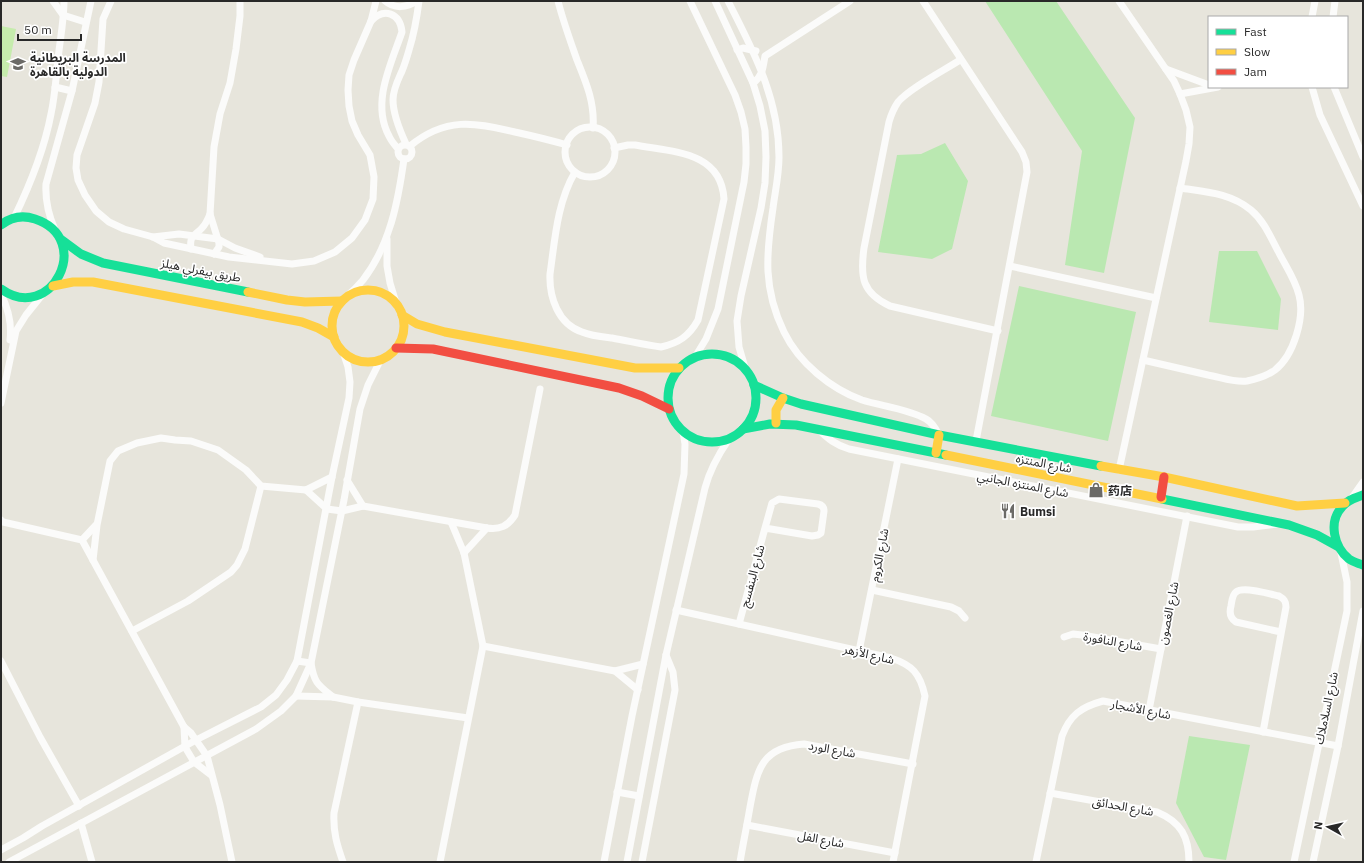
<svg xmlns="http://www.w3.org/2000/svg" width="1364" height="863" font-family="'IBM Plex Sans','Noto Sans Arabic','Noto Sans SC',sans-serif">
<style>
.green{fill:#bae8b1}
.pitch{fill:#c6ecad}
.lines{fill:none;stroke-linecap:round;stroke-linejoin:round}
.street{stroke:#fbfbfa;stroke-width:7}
.fast{stroke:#16e098;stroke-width:9}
.slow{stroke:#ffcf43;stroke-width:9}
.jam{stroke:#f24e42;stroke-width:9}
.labels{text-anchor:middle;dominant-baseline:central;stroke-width:3.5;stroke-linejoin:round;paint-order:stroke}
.poi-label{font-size:12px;font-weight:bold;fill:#282828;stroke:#fff;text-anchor:start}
.street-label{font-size:12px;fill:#282828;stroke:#fff}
</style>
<rect width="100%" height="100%" fill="#e7e5dc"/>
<g class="green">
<polygon points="985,1 1056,1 1135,118 1104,273 1065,265 1082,151"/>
<polygon points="945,143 968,181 952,249 932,259 878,252 897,155 921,154"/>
<polygon points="1219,251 1257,251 1281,299 1278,330 1209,322"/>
<polygon points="1019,286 1136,312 1108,441 991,416"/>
<polygon points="1189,736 1250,745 1226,860 1204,857 1176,803"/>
</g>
<polygon class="pitch" points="1,26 16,29 7,77 1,76"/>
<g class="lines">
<g class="street">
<polyline points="53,1 63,15 85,22"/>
<polyline points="111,1 103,19 99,82 95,103 77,155 76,168 78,180 85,195 96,211 109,222 124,229 153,237 164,243 229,257 292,264 314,261 335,252 352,238 365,220 373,199 374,177 370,155 358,135 352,121 349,106 348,90 349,75 354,60 371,21 376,1"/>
<path d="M385 1C394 9 407 8 417 1"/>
<path d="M558 1C563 21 570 40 577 60 586 82 595 103 593 128"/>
<polyline points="690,1 735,95 741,112 745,129 746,147 746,164 744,182 718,309 706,339 695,357"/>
<polyline points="715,1 753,83 760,106 765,131 766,157 765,183 761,208 741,296 737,321 739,347 746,371"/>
<path d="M728 1C754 52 779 99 779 157 779 175 775 192 773 208 766 255 763 289 784 332 799 363 831 389 862 400 881 406 909 409 926 419 932 422 936 429 939 435"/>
<polyline points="923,1 1022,152 1026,162 1027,172 976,441"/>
<polyline points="1312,17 1315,1"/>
<polyline points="1333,17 1335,1"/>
<path d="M371 21C384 7 400 13 402 32 391 64 371 103 389 136 391 141 395 145 398 149"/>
<polyline points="737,50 743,48 756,51"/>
<path d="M960 60C943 71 910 88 898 102 894 108 891 115 889 122L864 248C860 277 862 293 890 306L998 331"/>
<polyline points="1166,69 1209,85"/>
<path d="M753 83C763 76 763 67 765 56L850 1"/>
<polyline points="55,87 72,91"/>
<polyline points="1312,87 1320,115 1363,206"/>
<polyline points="1334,87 1363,157"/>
<polyline points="1180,94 1218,87"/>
<circle cx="590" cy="152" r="25"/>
<path d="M406 144C400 131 393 115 393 100 393 89 398 80 402 71 405 64 407 57 409 50 414 34 417 17 419 1"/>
<circle cx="405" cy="152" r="7"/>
<path d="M410 146C445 117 475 122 515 132 533 136 550 140 567 145"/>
<path d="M575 172C557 203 555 239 550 274 549 297 558 324 582 332 591 336 603 337 612 338 629 341 645 345 661 347 679 343 689 336 698 320L724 199C721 151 672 152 635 145H628L614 148"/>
<path d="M14 218C30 185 44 151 51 114 55 96 56 77 58 59 60 40 64 20 64 1"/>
<path d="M55 230C48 214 45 201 46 184L72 91 91 1"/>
<polyline points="153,237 179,234 218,239 235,248 260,257"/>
<polyline points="387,239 387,266 390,283 397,306"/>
<path d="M191 249C189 235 195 236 202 228 206 224 208 219 210 214"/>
<polyline points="214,254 219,247 219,243 210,214 214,147 220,114 230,83 236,49 240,16 240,1"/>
<polyline points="1010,266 1156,298"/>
<path d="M1 294C8 308 12 324 10 340"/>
<path d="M346 297C352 292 358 286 363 280 390 245 398 202 404 159"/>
<path d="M1143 360C1165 365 1186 370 1208 375 1220 377 1235 383 1247 381 1257 379 1267 376 1275 370 1294 355 1305 317 1299 295 1295 279 1285 265 1278 251 1270 236 1264 221 1251 210 1230 193 1206 192 1180 188"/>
<polyline points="1,403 16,331 26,315 42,295"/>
<path d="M818 429C828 439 836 445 849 449L1238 527H1253L1277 524"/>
<polyline points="1119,470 1186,161 1189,144 1190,127 1186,110 1180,94 1174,81 1119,1"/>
<polyline points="347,480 363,506"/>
<path d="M306 490 327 509 342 511 363 506 487 528C500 530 508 526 515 515L540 389"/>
<polyline points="1351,499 1363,482"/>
<polyline points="1,520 3,522 82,540 184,727 191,733 207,756 220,805 232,862"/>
<polyline points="82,540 96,525"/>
<polyline points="464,553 487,528"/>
<polyline points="93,560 97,525 110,461 118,451 137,443 161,438 175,440 191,441 218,450 246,470 261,486 306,490 332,477"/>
<polyline points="872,590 951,607 959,611 965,618"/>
<path d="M676 610 891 658C912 665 920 673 925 696L893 862"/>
<path d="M739 624 765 528 812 536 818 535 821 533 824 511C824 507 822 505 818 504L779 499 772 503 765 528"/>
<polyline points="132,631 188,601 231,572 237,565 245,549 261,486"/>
<polyline points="1064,637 1073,634 1082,635 1161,649"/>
<polyline points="483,646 615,671 643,664"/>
<polyline points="859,651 898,459"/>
<polyline points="1,661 40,737 79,806"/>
<path d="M297 661 311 663C314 683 318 685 333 697"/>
<polyline points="615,671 638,690"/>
<polyline points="296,696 333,697 358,702 468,718"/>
<polyline points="1149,710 1187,516"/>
<polyline points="184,727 185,747 194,762 211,775"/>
<path d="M1263 732 1286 607C1286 601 1284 599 1279 596 1270 594 1243 586 1236 592 1232 595 1232 601 1231 606 1229 613 1230 618 1236 622L1281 632"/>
<polyline points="617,792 639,796"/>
<path d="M1050 793 1157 812C1181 822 1189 837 1189 862"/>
<polyline points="81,823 92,862"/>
<polyline points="747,825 895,853"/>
<polyline points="1,850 23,838 42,826 196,740 261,707 276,695 287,680 297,661 332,477 349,398 350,382 348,367 343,352"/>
<polyline points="9,862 256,729 281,711 296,696 311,663 344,500 360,409 368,385 381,359"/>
<path d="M343 862C337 845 333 832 334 813L358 702"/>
<polyline points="440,862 483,646 464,553 451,522"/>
<polyline points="604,862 632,716 684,474 685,444 683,432"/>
<path d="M627 862 666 655 705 488C710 469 718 455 729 439"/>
<polyline points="642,862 675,690 673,672 666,655"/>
<path d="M740 862C743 844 747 825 750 807 757 770 761 747 804 744L913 764"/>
<path d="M1036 862 1062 736C1070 715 1081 707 1103 701L1338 746"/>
<polyline points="1294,862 1347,611 1347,582 1341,553"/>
<polyline points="1313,862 1338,746 1363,611"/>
</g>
<g class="fast">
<path d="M1 225C11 217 23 215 35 219 95 239 51 325 1 289"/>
<polyline points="62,240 81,254 103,263 248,292"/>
<circle cx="712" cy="398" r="44"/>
<polyline points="754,385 783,398 801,404 939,435 1101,466"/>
<polyline points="743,429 770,424 796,425 946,455"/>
<path d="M1363 495C1355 498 1347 500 1342 507 1328 522 1334 547 1349 559 1353 562 1358 563 1363 565"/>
<polyline points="1162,499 1289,525 1317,535 1337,546"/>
</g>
<g class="slow">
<polyline points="53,286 73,282 93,282 302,322 318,328 334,337"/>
<circle cx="368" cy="326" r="36"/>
<polyline points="248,292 287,300 305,302 342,301"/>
<polyline points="402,315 417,324 445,332 635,368 679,368"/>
<polyline points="776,423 776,410 783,398"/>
<polyline points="936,453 939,435"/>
<polyline points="946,455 1162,499"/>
<polyline points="1101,466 1164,477 1297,506 1345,503"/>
</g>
<g class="jam">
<polyline points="396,348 433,349 619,388 642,396 669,409"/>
<polyline points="1161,497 1164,477"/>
</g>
</g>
<defs>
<g id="university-bare" transform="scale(1.2)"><path d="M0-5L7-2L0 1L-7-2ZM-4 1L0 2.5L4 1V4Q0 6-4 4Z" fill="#6b6a67" stroke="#fff" stroke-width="2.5" paint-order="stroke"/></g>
<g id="shop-bare" transform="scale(1.2)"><path d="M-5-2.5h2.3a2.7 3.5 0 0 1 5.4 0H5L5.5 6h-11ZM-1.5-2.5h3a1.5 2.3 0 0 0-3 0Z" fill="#6b6a67" stroke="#fff" stroke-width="2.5" paint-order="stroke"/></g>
<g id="restaurant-bare" transform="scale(1.2)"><path d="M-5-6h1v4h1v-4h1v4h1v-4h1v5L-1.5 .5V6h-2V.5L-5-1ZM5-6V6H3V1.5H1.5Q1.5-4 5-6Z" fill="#6b6a67" stroke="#fff" stroke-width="2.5" paint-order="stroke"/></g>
</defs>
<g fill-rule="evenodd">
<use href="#university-bare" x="18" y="64"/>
<use href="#shop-bare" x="1096" y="490"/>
<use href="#restaurant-bare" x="1008" y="511"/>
</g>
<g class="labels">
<g class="poi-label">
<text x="30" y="57">المدرسة البريطانية<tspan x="30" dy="14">الدولية بالقاهرة</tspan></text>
<text x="1108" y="490">药店</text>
<text x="1020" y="511">Bumsi</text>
</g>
<g class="street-label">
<text transform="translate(201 270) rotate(11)">طريق بيفرلي هيلز</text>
<text transform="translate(1044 463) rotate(11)">شارع المنتزه</text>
<text transform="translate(1023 484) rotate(11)">شارع المنتزه الجانبي</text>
<text transform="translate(879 555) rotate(-79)">شارع الكروم</text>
<text transform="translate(752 576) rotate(-75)">شارع البنفسج</text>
<text transform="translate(1168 613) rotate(-79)">شارع الغصون</text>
<text transform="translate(1113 641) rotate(10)">شارع النافورة</text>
<text transform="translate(869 654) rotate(13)">شارع الأزهر</text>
<text transform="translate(1326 708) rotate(-78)">شارع السلاملاك</text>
<text transform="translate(1141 709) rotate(11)">شارع الأشجار</text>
<text transform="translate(832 749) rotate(10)">شارع الورد</text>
<text transform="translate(1123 806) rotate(10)">شارع الحدائق</text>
<text transform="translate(821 839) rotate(11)">شارع الفل</text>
</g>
</g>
<rect width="1364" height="863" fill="none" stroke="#282828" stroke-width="4"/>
<rect x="1208" y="16" width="140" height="72" fill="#ffffff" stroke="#a9a9a9"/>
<rect x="1216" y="29" width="20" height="6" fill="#16e098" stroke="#a9a9a9"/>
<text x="1244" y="36" font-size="12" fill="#282828">Fast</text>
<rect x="1216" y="49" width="20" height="6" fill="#ffcf43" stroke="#a9a9a9"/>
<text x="1244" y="56" font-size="12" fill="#282828">Slow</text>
<rect x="1216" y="69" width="20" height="6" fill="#f24e42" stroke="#a9a9a9"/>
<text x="1244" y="76" font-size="12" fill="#282828">Jam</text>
<g transform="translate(1328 827) rotate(278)" stroke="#ffffff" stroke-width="3" paint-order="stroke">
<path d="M0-3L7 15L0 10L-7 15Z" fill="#282828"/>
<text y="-6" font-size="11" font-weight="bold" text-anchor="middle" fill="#282828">N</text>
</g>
<path d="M18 34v6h63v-6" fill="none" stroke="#282828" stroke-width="2"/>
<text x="24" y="34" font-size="12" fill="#282828" stroke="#ffffff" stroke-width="3" paint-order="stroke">50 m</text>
</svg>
